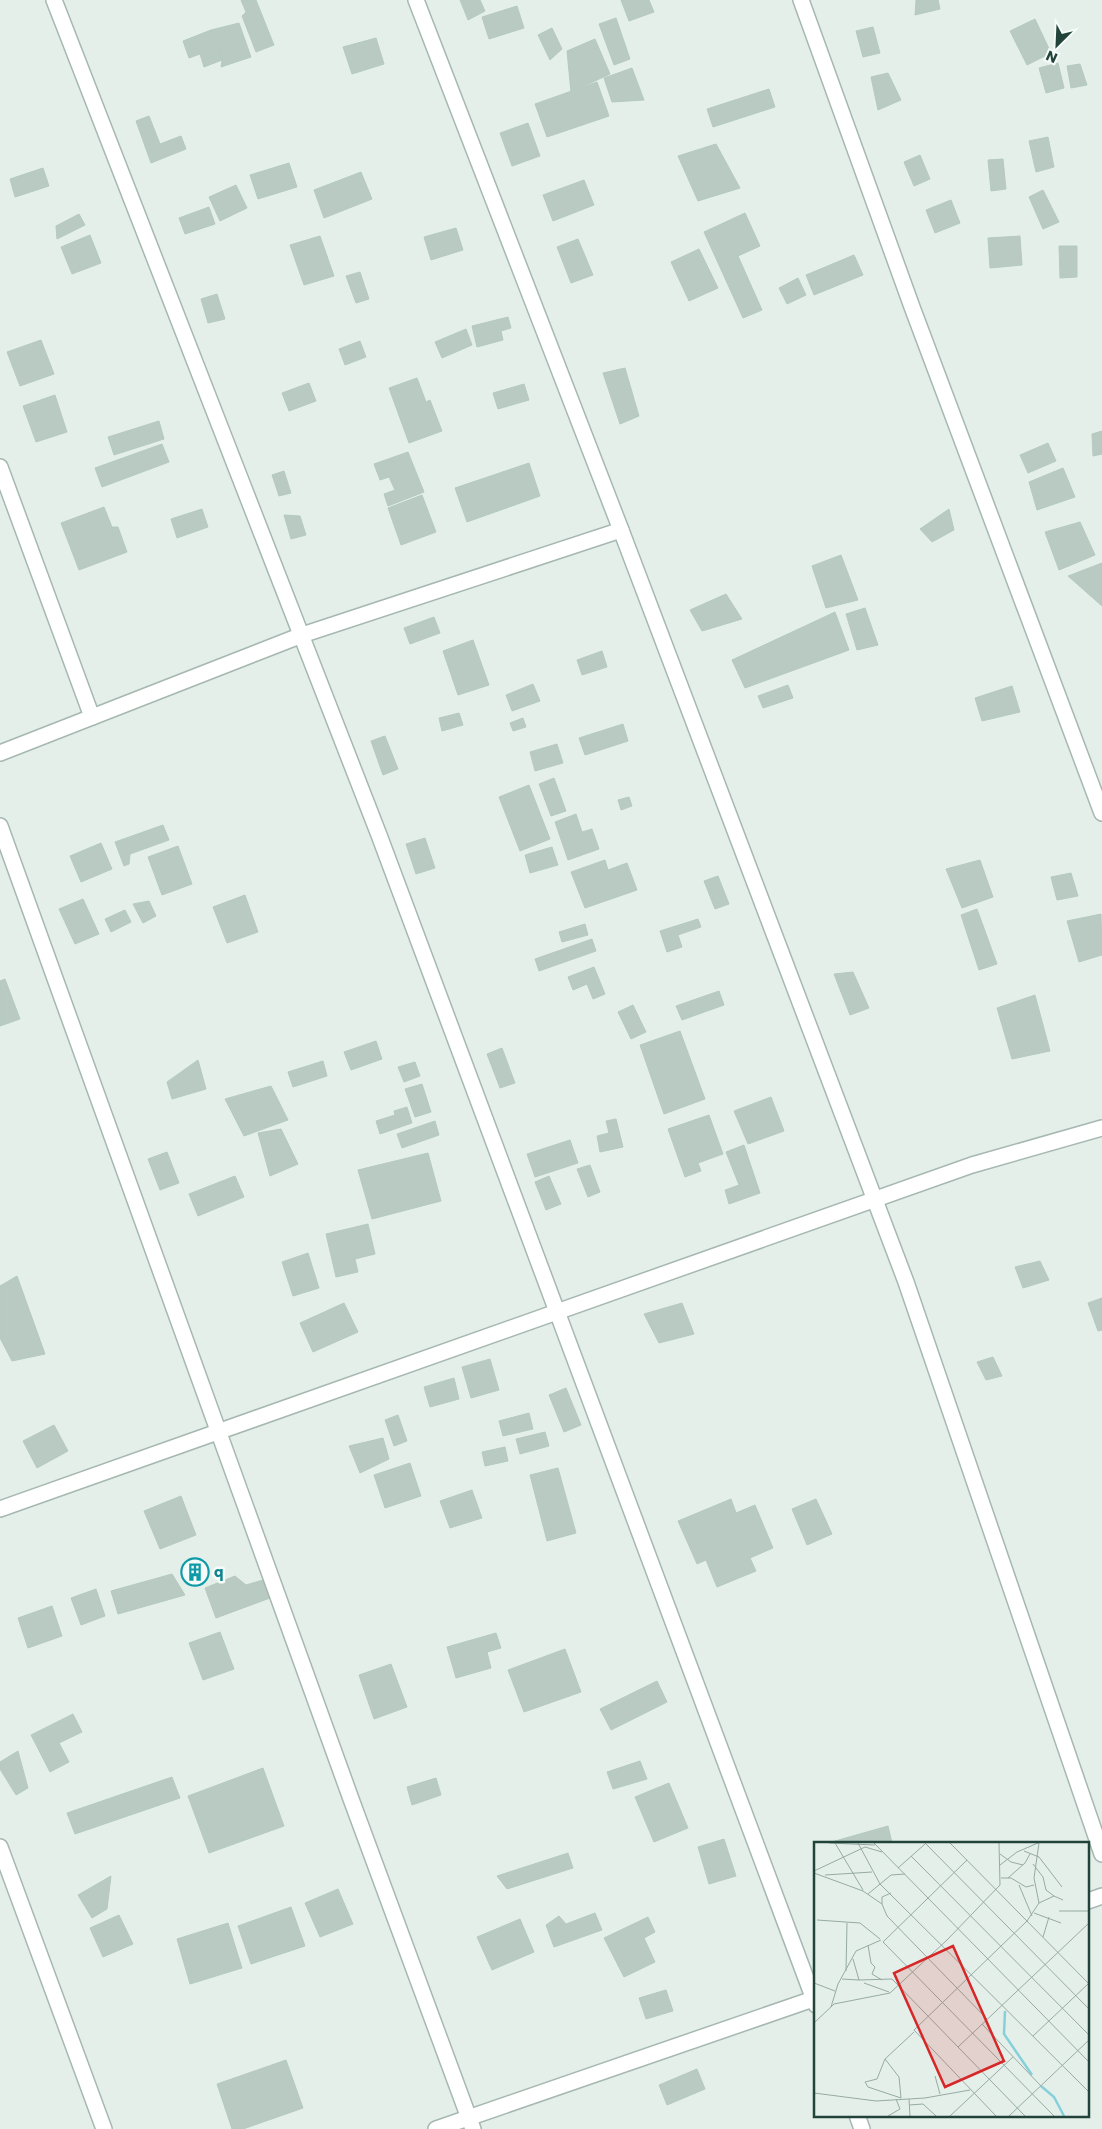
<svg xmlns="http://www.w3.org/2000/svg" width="1102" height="2129" font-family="Poppins,sans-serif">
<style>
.building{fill:#b9cac2;stroke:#b5cac0}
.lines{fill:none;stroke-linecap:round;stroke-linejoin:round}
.street-casing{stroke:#a6b8b1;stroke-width:18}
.street{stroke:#fff;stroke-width:15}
.labels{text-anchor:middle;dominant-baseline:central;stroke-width:5;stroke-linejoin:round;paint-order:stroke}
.culture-label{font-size:14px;font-weight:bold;fill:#0d838f;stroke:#f5fbf8;text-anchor:start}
.inset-river{fill:none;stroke:#86d0da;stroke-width:2.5}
.inset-road{fill:none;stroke:#96aaa3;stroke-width:1}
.view{fill:#d62828;fill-opacity:0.15;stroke:#d62828;stroke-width:2.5}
.inset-edge{fill:none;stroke:#214339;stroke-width:2.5}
</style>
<rect width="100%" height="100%" fill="#e4efea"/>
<g class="building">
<polygon points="241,0 256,0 274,45 256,52 242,16 246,12"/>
<polygon points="460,0 480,0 485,11 468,20"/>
<polygon points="621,0 649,0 654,12 629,21"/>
<polygon points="916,0 938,0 940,9 915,15"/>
<polygon points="517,6 524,28 489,39 482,17"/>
<polygon points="616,18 630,59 614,65 599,24"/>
<polygon points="1035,19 1051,53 1027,65 1010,31"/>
<polygon points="239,23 251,57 221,67 222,60 211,30"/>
<polygon points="873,27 880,53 863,57 856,31"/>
<polygon points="552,28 562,49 550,60 538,35"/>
<polygon points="211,30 222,60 204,67 200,54 189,58 183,41"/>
<polygon points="376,38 384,64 352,74 343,47"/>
<polygon points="595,39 610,74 571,92 567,51"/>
<polygon points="1058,63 1064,88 1046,93 1039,68"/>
<polygon points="1080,64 1087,85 1071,88 1067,66"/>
<polygon points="632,68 644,100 612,102 604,78"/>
<polygon points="888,73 901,100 878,110 871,77"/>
<polygon points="597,82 609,116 547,137 535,104"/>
<polygon points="769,89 775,107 713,127 707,109"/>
<polygon points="149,116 160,144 181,136 186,149 151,163 136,121"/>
<polygon points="528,123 540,156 512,166 500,133"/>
<polygon points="1048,137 1054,167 1036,172 1029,141"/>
<polygon points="716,144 740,188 698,201 678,156"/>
<polygon points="920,155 930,179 914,186 904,162"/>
<polygon points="1003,159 1006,189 991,191 988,160"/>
<polygon points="289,163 297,187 258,199 250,175"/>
<polygon points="43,168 49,186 15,197 10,179"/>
<polygon points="361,172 372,199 324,218 314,190"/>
<polygon points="584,180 594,205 553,221 543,195"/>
<polygon points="236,185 247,208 220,221 209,197"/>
<polygon points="1043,190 1059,222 1043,229 1029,197"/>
<polygon points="951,200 960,223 935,233 926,210"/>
<polygon points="209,207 215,224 185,234 179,218"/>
<polygon points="745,213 760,246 738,256 762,310 743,318 704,232"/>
<polygon points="79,214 85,225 57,239 56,226"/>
<polygon points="456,228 463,250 431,260 424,237"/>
<polygon points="90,235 101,263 72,274 61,247"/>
<polygon points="320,236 334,276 304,285 290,245"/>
<polygon points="1020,236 1022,265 990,268 988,238"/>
<polygon points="578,239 593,275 571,283 557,247"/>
<polygon points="1059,246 1077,246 1077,277 1060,278"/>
<polygon points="699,249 718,288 689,301 671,262"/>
<polygon points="854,255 863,275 814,295 806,275"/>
<polygon points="360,272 369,299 356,303 346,276"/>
<polygon points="798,278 806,295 787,304 779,288"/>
<polygon points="217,294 225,319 208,323 201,299"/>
<polygon points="508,317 511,328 501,331 503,340 477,347 472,326"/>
<polygon points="466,329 472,345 442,358 435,342"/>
<polygon points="41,340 54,374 20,386 7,352"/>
<polygon points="360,341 366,357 345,365 339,349"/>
<polygon points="625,368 639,416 620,424 603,373"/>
<polygon points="417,378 426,402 430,400 442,431 409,443 389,388"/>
<polygon points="309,383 316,401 289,411 282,393"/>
<polygon points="524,384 529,400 498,409 493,393"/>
<polygon points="55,395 67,432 36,442 23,406"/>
<polygon points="159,421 164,439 114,455 108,437"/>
<polygon points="1102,431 1102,454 1093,456 1092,434"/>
<polygon points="1048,443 1056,461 1028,473 1020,455"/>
<polygon points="162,444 169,462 102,487 95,468"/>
<polygon points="408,452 424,492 388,506 384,494 395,490 389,477 380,480 374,464"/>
<polygon points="529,463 540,496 467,522 455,488"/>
<polygon points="1063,468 1075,497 1037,510 1029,482"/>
<polygon points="284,471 291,493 279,496 272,475"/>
<polygon points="422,495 436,532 401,545 388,508"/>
<polygon points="104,507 112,527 118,527 127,552 79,570 61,523"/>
<polygon points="202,509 208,527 177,538 171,519"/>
<polygon points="949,509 954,530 932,542 920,529"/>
<polygon points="284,515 300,516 306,535 291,539"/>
<polygon points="1080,522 1095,555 1059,570 1045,532"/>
<polygon points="841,555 858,600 826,608 812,566"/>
<polygon points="1102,563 1102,606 1068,576"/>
<polygon points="726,594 742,619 702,631 690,610"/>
<polygon points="865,608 878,645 857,650 846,614"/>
<polygon points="835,612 849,650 745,688 732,660"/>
<polygon points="434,617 440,633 410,644 404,628"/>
<polygon points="473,640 489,685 458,695 443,651"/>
<polygon points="602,651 607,667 582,675 577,660"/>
<polygon points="533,684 540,701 512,711 506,695"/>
<polygon points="788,685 793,698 763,708 758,696"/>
<polygon points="1012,686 1020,712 982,721 975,698"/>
<polygon points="459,713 463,725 442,731 439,718"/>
<polygon points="523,718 526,727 513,731 510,723"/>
<polygon points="623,724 628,741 585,755 579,738"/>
<polygon points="385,736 398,769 383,775 371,741"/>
<polygon points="557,744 563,763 535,771 530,752"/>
<polygon points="554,778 566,811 551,816 539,784"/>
<polygon points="529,785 550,839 520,851 499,797"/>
<polygon points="629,797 632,806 621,810 618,800"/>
<polygon points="576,814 582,832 592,829 599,849 568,860 555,822"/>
<polygon points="163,825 169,840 130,854 129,864 124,866 115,842"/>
<polygon points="425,838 435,868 416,874 406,844"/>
<polygon points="101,843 112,869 81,882 70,856"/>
<polygon points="178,846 192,884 162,895 148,857"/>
<polygon points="552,847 558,865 530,873 525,855"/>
<polygon points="605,860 608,870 627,863 637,890 585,908 571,872"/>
<polygon points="980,860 993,897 962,908 946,869"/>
<polygon points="1071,873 1078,896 1057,900 1051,877"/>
<polygon points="718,876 729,904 715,909 704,881"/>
<polygon points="245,895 258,932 227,943 213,907"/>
<polygon points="83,899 99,934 75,944 59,909"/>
<polygon points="149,901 156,916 143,923 133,904"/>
<polygon points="977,909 997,964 979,970 961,915"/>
<polygon points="125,910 131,922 111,932 105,919"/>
<polygon points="1101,914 1102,955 1079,962 1067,921"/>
<polygon points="698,919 701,927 678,935 682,947 667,952 660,931"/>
<polygon points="585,924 588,935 562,942 559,932"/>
<polygon points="592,939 596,951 539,971 535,959"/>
<polygon points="594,967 605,994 593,999 587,984 573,990 568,977"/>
<polygon points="853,972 869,1008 850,1015 834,974"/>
<polygon points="5,979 20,1019 0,1026 0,981"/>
<polygon points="719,991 724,1005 682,1020 676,1006"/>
<polygon points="1035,995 1050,1051 1012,1059 997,1008"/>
<polygon points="633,1005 646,1032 631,1039 618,1012"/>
<polygon points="680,1031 705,1099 664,1114 640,1045"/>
<polygon points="376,1041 382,1059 351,1070 344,1052"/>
<polygon points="502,1048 515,1083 500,1088 487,1054"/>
<polygon points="198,1060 206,1089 172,1099 167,1082"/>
<polygon points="323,1061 327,1076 293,1087 288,1072"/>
<polygon points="415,1062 420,1076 404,1082 398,1067"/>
<polygon points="422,1084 431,1112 415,1117 405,1089"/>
<polygon points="271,1086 288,1120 244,1136 225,1099"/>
<polygon points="771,1097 784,1131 748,1144 734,1111"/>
<polygon points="407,1107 412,1123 380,1134 376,1121 395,1115 394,1111"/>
<polygon points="709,1115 723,1154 698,1163 701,1171 685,1177 668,1129"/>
<polygon points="616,1119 623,1147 600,1152 597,1136 609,1133 606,1121"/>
<polygon points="435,1121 439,1135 402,1148 397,1134"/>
<polygon points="281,1129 298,1164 270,1176 258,1133"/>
<polygon points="570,1140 578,1163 535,1177 527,1154"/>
<polygon points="744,1145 760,1193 729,1204 725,1190 739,1185 726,1152"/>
<polygon points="167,1152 179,1183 160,1190 148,1159"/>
<polygon points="428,1153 441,1201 372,1219 358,1170"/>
<polygon points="590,1165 600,1192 588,1197 577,1169"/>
<polygon points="235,1176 244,1197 198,1216 189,1194"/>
<polygon points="549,1176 561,1204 546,1210 535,1182"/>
<polygon points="368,1224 375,1254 355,1259 358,1272 336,1277 326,1234"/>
<polygon points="308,1253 319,1288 293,1296 282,1262"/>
<polygon points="1040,1261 1049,1280 1023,1288 1015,1267"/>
<polygon points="17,1276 45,1354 12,1361 0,1338 0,1286"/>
<polygon points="1102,1298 1102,1330 1098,1331 1088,1303"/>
<polygon points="344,1303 358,1332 313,1352 300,1323"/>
<polygon points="682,1303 694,1334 659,1343 644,1314"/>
<polygon points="993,1357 1002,1376 986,1380 977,1362"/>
<polygon points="490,1359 499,1390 471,1398 462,1367"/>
<polygon points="454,1378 459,1399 430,1407 424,1387"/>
<polygon points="566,1388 581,1425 564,1432 549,1395"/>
<polygon points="529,1413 533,1429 503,1436 499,1421"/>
<polygon points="398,1415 407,1441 394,1446 385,1420"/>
<polygon points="54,1425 68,1451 37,1468 23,1441"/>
<polygon points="545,1432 549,1446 520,1454 516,1439"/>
<polygon points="383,1438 389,1459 360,1473 349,1446"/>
<polygon points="505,1447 508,1461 485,1466 482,1452"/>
<polygon points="410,1463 421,1496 385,1508 374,1475"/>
<polygon points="558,1468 576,1533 547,1541 530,1475"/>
<polygon points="472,1490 482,1518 450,1528 440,1501"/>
<polygon points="181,1496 196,1535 160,1549 144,1511"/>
<polygon points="731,1499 736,1513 755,1505 773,1548 750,1558 756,1571 717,1587 706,1560 697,1564 678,1521"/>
<polygon points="816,1499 832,1534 807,1545 792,1509"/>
<polygon points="206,1562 207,1572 185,1582 183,1571"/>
<polygon points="172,1574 185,1595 118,1614 111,1591"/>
<polygon points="235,1576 246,1585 263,1580 270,1598 216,1618 205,1588"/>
<polygon points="96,1589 105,1616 81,1625 71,1598"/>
<polygon points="52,1606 62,1636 28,1648 18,1618"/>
<polygon points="220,1632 234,1669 203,1680 189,1643"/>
<polygon points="496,1633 501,1648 487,1652 491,1668 456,1678 447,1647"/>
<polygon points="565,1649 581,1692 524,1712 508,1670"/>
<polygon points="391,1664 407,1707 374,1719 359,1675"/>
<polygon points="657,1681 667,1702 611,1730 600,1709"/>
<polygon points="73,1714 82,1732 59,1743 69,1762 50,1772 31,1735"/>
<polygon points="18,1751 28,1788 16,1795 0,1769 0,1762"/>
<polygon points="640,1761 647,1779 613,1789 607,1772"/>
<polygon points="263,1768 284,1826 209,1853 188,1796"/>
<polygon points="172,1777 180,1798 75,1834 67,1813"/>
<polygon points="436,1778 441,1795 412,1805 407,1787"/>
<polygon points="669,1783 688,1828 654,1842 635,1797"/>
<polygon points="888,1826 892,1843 828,1843"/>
<polygon points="724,1839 736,1876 709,1884 698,1847"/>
<polygon points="568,1853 573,1868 507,1889 497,1876"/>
<polygon points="111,1876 107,1909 92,1918 78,1895"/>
<polygon points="338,1889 353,1924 320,1937 305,1903"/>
<polygon points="291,1907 305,1946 251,1964 238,1926"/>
<polygon points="595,1913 602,1930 554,1947 546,1925 559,1916 566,1924"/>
<polygon points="119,1915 133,1944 103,1957 90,1928"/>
<polygon points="648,1917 655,1932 644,1938 655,1962 624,1977 604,1938"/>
<polygon points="520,1919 534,1952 492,1970 477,1937"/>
<polygon points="228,1923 242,1968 190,1984 177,1939"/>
<polygon points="666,1990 673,2011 646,2019 639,1998"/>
<polygon points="286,2060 303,2108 243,2129 232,2129 217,2084"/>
<polygon points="697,2069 705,2089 667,2105 659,2085"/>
</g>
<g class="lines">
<g class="street-casing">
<g id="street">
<polyline points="54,0 379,835 816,2005"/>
<polyline points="416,0 621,530 906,1282 1102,1854"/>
<polyline points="801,0 912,307 1102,813"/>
<polyline points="0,467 92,717"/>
<polyline points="0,753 302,635 621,530"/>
<polyline points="0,826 351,1799 473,2129"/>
<polyline points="0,1509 972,1165 1102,1128"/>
<polyline points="0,1847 104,2129"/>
<polyline points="1088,1901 1102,1896"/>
<polyline points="857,2115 862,2129"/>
<polyline points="436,2129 816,1998"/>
</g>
</g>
<use href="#street" class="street"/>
</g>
<defs>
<g id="building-ring" transform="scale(1.4375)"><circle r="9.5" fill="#f5fbf8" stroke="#0f9aa8" stroke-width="1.5"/><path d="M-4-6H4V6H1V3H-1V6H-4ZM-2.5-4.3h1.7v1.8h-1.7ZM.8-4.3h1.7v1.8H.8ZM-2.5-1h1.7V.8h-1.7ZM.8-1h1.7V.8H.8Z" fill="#0f9aa8"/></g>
</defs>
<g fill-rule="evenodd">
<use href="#building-ring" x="195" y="1572"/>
</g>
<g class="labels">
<g class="culture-label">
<text x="214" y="1572">q</text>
</g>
</g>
<g transform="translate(814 1842)">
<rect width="275" height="275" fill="#e4efea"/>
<path class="inset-river" d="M191 169 190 192 218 233M227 244 240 255 250 274"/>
<path class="inset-road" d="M15 1 61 3M21 1 49 48M44 1 66 42 275 250M60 1 275 220M111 1 275 167M136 1 275 142M210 9 225 15 248 45M186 12 197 20 209 23M97 14 275 193M153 18 69 100 240 274M219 22 229 35 232 48 240 54M186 23 203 10 224 1M84 26 111 2M0 29 51 5 68 10M0 31 49 49 68 62V55L77 51M11 33 58 30M187 36H197L212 45 220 43M194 36 211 21 216 12M205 43 218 74M54 52 77 33 91 32M225 61 220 36 225 1M68 62 73 74 173 177M245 69H275M220 71 247 81M3 78 46 81 66 97M229 95 235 75M54 103 57 121 61 125 58 132 68 138M39 117 45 138 78 137 211 274M32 129 33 81M28 137 45 138M0 141 21 149M50 141 75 150M17 165 24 142 42 109 67 98M0 181 20 162 76 151 133 98 186 43 185 1M168 182 227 244M219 194 274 142M144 205 275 81M71 217 85 235 87 256 54 245 51 240 63 237 71 217 100 190M121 234 126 252M0 251 62 259 111 256 156 248M95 257 96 274M95 263 109 262 122 274M74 274 86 267 82 257M136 274 199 215M182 274 100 188 213 79 225 61 240 54 249 58M195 274 275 198"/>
<path class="view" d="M139 104 190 219 131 245 80 131Z"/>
<rect width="275" height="275" class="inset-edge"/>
</g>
<g transform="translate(1057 45) rotate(204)" stroke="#f5fbf8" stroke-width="4" paint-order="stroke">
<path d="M0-4L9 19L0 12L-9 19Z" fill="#214339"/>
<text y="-8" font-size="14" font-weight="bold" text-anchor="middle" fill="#214339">N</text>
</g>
</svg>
